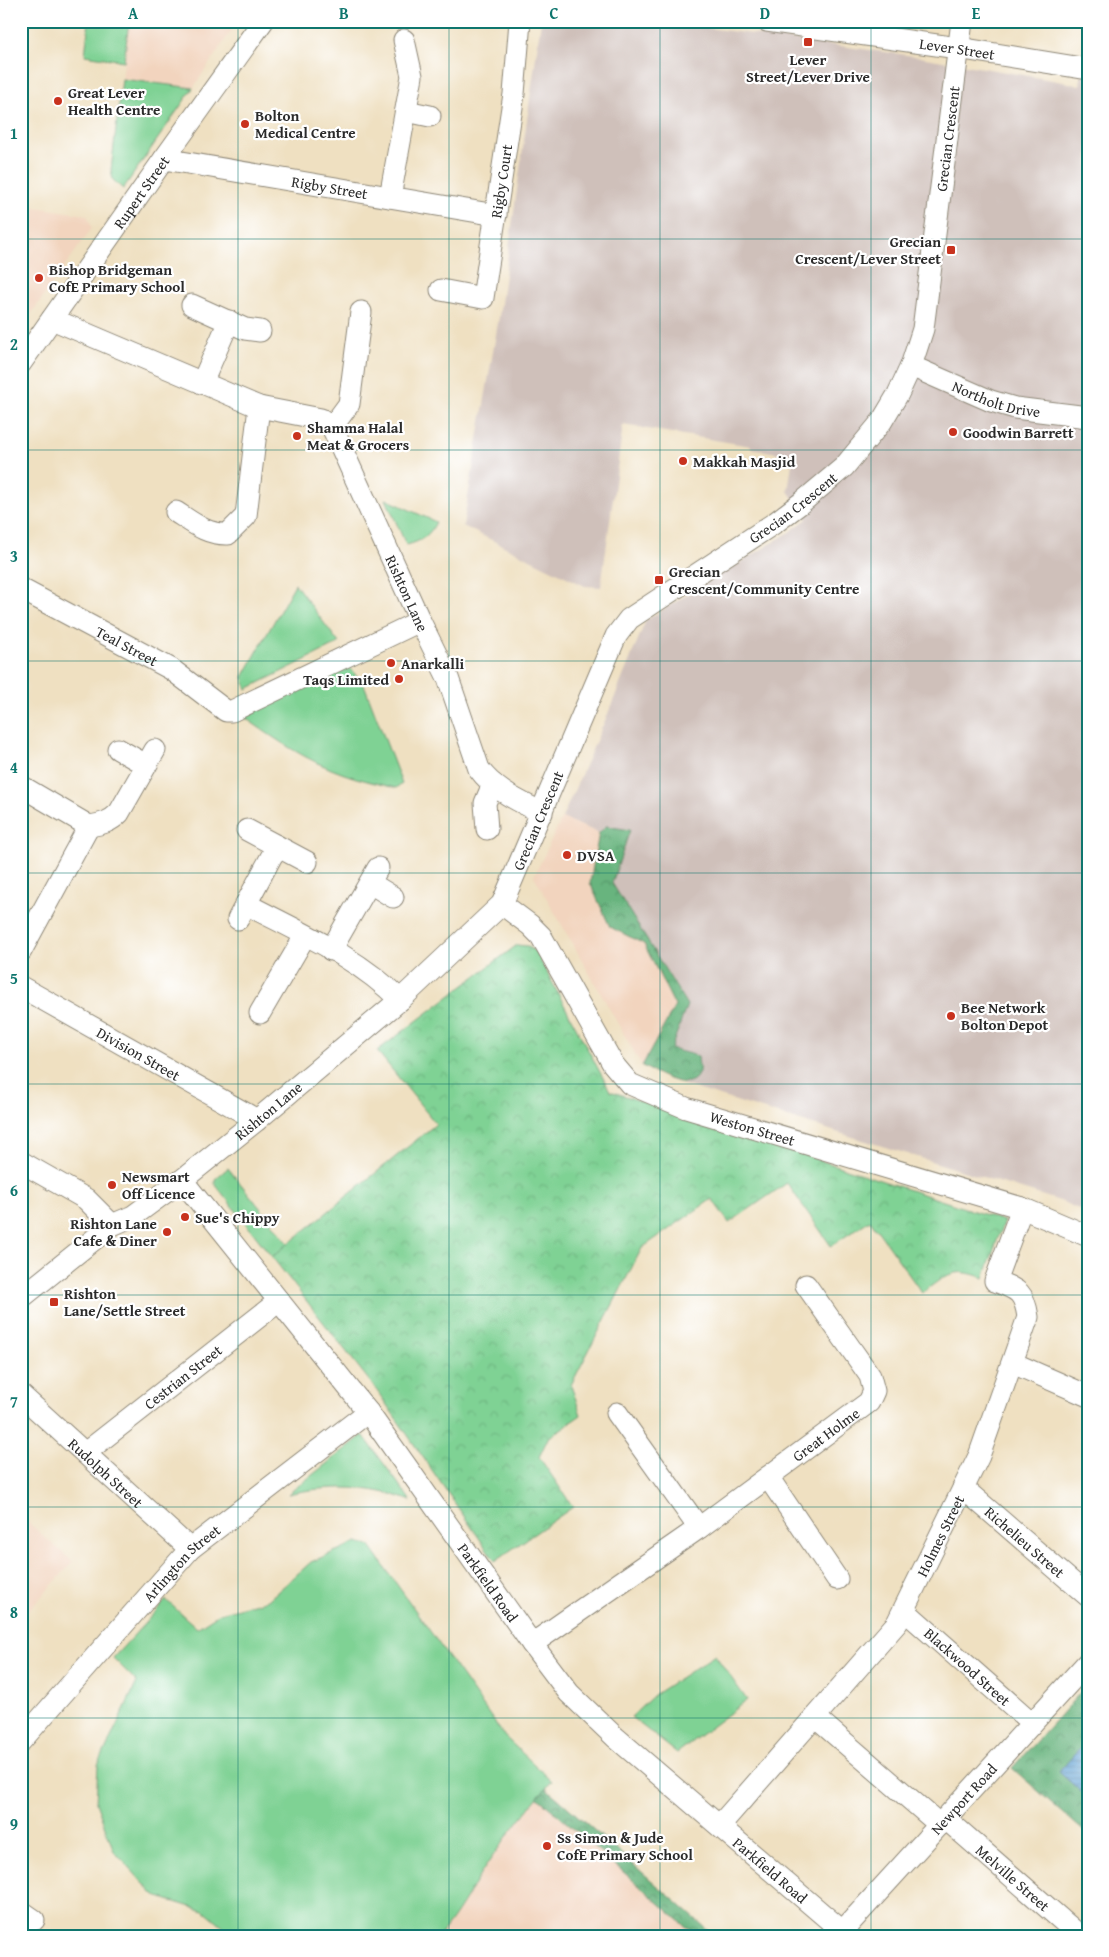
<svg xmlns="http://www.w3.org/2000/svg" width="1109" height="1957" font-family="'Gentium Book Plus',serif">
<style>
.built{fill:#f2d4be}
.industrial{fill:#cfc0ba}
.grass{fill:#7fd294;stroke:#557e60}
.forest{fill:url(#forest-crowns);stroke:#497054}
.park{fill:url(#park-crowns);stroke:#557e60}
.water{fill:url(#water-rules);stroke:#46667f}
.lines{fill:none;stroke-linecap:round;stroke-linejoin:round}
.minor-casing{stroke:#8d8676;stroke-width:23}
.minor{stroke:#fff;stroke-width:21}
.grid{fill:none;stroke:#0f766e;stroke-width:1;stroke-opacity:0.55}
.poi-dot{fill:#c8321e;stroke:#fff;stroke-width:2}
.labels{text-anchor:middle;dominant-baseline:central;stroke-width:4.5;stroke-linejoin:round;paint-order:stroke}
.street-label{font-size:15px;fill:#2b2b2b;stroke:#fff}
.poi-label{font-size:15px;font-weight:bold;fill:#2b2b2b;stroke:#fff;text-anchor:start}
.neatline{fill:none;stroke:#0f766e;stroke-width:2}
.grid-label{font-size:16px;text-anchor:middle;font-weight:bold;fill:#0f766e}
</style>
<defs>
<pattern id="forest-crowns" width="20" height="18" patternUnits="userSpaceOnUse" patternTransform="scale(1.25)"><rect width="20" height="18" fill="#67b47e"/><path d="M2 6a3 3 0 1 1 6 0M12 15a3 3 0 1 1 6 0" fill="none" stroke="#559367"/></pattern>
<pattern id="park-crowns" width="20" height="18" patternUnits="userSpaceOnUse" patternTransform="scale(1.25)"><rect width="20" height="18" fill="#7fd294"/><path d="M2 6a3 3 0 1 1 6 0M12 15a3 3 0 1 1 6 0" fill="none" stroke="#6eb480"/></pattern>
<pattern id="water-rules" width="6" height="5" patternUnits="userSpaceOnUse" patternTransform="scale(1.25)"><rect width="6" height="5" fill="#60a1d3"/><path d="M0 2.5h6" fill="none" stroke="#4f83ab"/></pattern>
</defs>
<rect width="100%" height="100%" fill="#fff"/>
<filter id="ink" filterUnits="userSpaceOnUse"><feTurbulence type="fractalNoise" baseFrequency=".02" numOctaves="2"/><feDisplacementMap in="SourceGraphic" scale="10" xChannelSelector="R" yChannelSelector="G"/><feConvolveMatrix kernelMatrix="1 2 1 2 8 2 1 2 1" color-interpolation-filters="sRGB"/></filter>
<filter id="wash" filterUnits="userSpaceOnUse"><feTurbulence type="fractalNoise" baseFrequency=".0096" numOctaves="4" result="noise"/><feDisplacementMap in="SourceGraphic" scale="20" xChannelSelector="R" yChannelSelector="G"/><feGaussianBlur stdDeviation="1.12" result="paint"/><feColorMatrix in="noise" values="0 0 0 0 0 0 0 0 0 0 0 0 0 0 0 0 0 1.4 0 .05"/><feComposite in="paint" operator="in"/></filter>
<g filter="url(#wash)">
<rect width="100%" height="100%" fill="#efe0c1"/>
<g class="built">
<polygon points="129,21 238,21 193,88 122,79"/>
<polygon points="21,205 87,215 92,228 21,328"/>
<polygon points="562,818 599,833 590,883 610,927 644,944 675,1006 642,1066 534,876"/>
<polygon points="21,1516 73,1562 21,1619"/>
<polygon points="537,1797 697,1936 439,1936 455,1916 483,1871 517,1822"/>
</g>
<polygon class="industrial" points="541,21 656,21 914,56 1080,85 1088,30 1088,1213 1060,1201 681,1084 689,1082 695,1078 699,1071 671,1049 687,1004 612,883 630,831 606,826 599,833 562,818 607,716 646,620 788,533 807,519 788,491 793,456 751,448 751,446 623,425 601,587 585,586 463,526 499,317"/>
<g class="grass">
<polygon points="89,21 129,21 124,61 85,55"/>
<polygon points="122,79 193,88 123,189 113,180 111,170"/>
<path d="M386 499 436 522C430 535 421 542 406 545Z"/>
<polygon points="295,584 339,643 247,689 243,677"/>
<path d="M347 664 365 687 402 784 396 788C379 784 361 780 344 774 307 761 276 740 244 717Z"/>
<polygon points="228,1168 289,1244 272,1257 215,1184 215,1179"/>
<path d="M363 1435 411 1501C371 1485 330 1485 288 1494Z"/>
<path d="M357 1542 369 1545 505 1737 552 1781C527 1809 505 1838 484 1869 468 1893 458 1914 439 1936H234L204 1911 155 1896 114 1851 96 1803 98 1765 137 1682 113 1658 166 1600 197 1628 220 1613 268 1600 311 1562Z"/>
<polygon points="715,1655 747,1700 677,1753 631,1717 654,1695"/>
</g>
<g class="forest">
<path d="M606 826 630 830 612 883 687 1005 671 1049 698 1056C698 1061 700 1068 699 1072 691 1096 655 1072 642 1066L675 1006 644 944 610 927 590 883 599 833Z"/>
<polygon points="1088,1684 1088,1739 1059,1772 1088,1798 1088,1835 1012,1768"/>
<polygon points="546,1788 715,1936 697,1936 537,1797"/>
</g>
<path class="park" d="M517 945 527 946 536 952 610 1091 1004 1221 984 1278C952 1266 947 1275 922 1293L870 1220 831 1246 787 1183 729 1223 712 1199 642 1248 571 1385 581 1415 548 1438 539 1457 573 1507 495 1561 375 1388 272 1257 436 1124 377 1051Z"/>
<polygon class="water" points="1088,1739 1088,1798 1059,1772"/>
</g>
<g filter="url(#ink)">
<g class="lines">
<g class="minor-casing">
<g id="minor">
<path id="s1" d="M767 21 958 48 1088 69"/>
<polyline points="406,111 430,116"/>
<path id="s2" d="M164 159 496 215"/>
<polyline points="390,197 412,76 404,40"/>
<path id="s3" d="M441 290 483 298 514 94 520 21"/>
<polyline points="192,305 245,329 260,331"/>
<path id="s4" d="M52 319 259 407 321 419 332 427 420 621 448 678 479 769C495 791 519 801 542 813"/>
<path id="s5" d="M21 363 164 159 263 21"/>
<path id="s6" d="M911 366 991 401 1015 408 1088 417"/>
<polyline points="202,383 229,321"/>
<polyline points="332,427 349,404 361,312"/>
<path d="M176 512C193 523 207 535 228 534L246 516 259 407"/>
<path id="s7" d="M21 589 171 669 226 711H232L420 621"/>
<polyline points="118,749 146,765"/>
<polyline points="21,786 89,826 21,951"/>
<path d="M89 826C102 824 110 822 119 813L155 750"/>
<polyline points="487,829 485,803 493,784"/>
<polyline points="247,830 307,862"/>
<polyline points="370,883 393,897"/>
<path d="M246 904C299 932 358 957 400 1000"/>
<path id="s8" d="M502 904 530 925 541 936 613 1064 630 1084 686 1108 1022 1208 1088 1236"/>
<polyline points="238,919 277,846"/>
<polyline points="331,950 378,868"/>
<path id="s9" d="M21 987 257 1120"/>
<polyline points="260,1013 305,936"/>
<polyline points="21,1162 86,1199 112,1225"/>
<path id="s10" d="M182 1180 368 1412 532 1644 569 1693 615 1737 848 1936"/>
<path id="s11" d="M21 1298 112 1225 133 1216 182 1180 257 1120 400 1000 502 904 616 636 629 619 776 522 801 503 844 467 882 421 898 394 911 366 923 329 962 21"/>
<polyline points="1013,1363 1088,1396"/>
<path id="s12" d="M21 1395 190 1549"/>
<polyline points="617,1413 699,1528"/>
<path id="s13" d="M85 1453 279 1301"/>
<polyline points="768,1477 837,1579"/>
<path id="s14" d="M963 1488 1088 1596"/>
<path id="s15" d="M904 1610 1032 1723"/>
<path id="s16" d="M532 1644 699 1528 869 1402 874 1391 870 1376 806 1285"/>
<polyline points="815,1717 940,1825"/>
<path id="s17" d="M21 1741 190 1549 368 1412"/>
<path id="s18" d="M946 1819 1080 1936"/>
<path id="s19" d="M720 1825 897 1623 979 1456 1028 1317C1024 1291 1018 1290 995 1281L1022 1208"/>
<polyline points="21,1911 34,1920"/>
<path id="s20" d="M838 1936 1088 1662"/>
</g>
</g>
<use href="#minor" class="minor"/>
</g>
</g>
<path class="grid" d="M238 21V1936M449 21V1936M660 21V1936M871 21V1936M21 239H1088M21 450H1088M21 661H1088M21 873H1088M21 1084H1088M21 1295H1088M21 1507H1088M21 1718H1088"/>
<g class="poi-dot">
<rect x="803" y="37" width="10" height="10" rx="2.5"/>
<circle cx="58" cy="101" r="5"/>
<circle cx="245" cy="124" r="5"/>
<rect x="946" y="245" width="10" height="10" rx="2.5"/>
<circle cx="39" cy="278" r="5"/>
<circle cx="953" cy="432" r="5"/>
<circle cx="297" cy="436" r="5"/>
<circle cx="683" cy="461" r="5"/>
<rect x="654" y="575" width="10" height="10" rx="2.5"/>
<circle cx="391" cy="663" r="5"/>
<circle cx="399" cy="679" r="5"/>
<circle cx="567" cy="855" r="5"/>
<circle cx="951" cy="1016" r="5"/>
<circle cx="112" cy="1185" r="5"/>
<circle cx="185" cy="1217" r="5"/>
<circle cx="167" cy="1232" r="5"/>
<rect x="49" y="1297" width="10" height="10" rx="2.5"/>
<circle cx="547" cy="1846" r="5"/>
</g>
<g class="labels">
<g class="street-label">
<text stroke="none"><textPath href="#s1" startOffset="192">Lever Street</textPath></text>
<text stroke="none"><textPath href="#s11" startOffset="1552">Grecian Crescent</textPath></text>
<text stroke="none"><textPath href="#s3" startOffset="161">Rigby Court</textPath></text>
<text stroke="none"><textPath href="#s2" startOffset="168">Rigby Street</textPath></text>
<text stroke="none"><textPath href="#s5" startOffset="209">Rupert Street</textPath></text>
<text stroke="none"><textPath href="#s6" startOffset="92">Northolt Drive</textPath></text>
<text stroke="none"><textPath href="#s11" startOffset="1134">Grecian Crescent</textPath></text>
<text stroke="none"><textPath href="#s4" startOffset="484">Rishton Lane</textPath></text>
<text stroke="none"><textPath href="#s7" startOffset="120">Teal Street</textPath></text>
<text stroke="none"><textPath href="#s11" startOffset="714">Grecian Crescent</textPath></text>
<text stroke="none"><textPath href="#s9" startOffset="135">Division Street</textPath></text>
<text stroke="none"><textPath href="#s11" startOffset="311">Rishton Lane</textPath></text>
<text stroke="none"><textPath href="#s8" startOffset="354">Weston Street</textPath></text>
<text stroke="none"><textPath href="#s13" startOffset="124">Cestrian Street</textPath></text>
<text stroke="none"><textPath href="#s16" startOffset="361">Great Holme</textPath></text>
<text stroke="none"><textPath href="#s12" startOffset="115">Rudolph Street</textPath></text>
<text stroke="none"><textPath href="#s19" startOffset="366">Holmes Street</textPath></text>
<text stroke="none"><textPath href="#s14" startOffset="82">Richelieu Street</textPath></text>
<text stroke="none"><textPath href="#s17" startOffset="240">Arlington Street</textPath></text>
<text stroke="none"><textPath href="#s10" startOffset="506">Parkfield Road</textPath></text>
<text stroke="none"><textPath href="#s15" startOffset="85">Blackwood Street</textPath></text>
<text stroke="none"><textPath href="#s20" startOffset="186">Newport Road</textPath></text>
<text stroke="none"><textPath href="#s10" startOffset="911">Parkfield Road</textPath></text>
<text stroke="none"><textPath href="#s18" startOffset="89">Melville Street</textPath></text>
</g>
<g class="poi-label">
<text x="808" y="59" text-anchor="middle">Lever<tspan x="808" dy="17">Street/Lever Drive</tspan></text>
<text x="68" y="92">Great Lever<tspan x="68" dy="17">Health Centre</tspan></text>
<text x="255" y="115">Bolton<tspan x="255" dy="17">Medical Centre</tspan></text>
<text x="941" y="241" text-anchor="end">Grecian<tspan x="941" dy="17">Crescent/Lever Street</tspan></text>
<text x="49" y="269">Bishop Bridgeman<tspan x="49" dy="17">CofE Primary School</tspan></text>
<text x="307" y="427">Shamma Halal<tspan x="307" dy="17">Meat &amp; Grocers</tspan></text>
<text x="963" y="432">Goodwin Barrett</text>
<text x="693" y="461">Makkah Masjid</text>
<text x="669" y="571">Grecian<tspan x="669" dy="17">Crescent/Community Centre</tspan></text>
<text x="401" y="663">Anarkalli</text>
<text x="389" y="679" text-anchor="end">Taqs Limited</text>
<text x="577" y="855">DVSA</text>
<text x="961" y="1007">Bee Network<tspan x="961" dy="17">Bolton Depot</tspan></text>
<text x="122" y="1176">Newsmart<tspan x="122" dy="17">Off Licence</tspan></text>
<text x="195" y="1217">Sue's Chippy</text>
<text x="157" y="1223" text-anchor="end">Rishton Lane<tspan x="157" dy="17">Cafe &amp; Diner</tspan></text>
<text x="64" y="1293">Rishton<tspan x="64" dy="17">Lane/Settle Street</tspan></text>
<text x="557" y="1837">Ss Simon &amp; Jude<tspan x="557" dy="17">CofE Primary School</tspan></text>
</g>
</g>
<rect width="1109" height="1957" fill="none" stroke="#fff" stroke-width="55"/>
<rect x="28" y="28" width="1054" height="1902" class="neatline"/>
<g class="grid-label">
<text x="133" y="19">A</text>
<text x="344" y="19">B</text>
<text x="554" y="19">C</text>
<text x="765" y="19">D</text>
<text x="976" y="19">E</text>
<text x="14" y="139">1</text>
<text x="14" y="350">2</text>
<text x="14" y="562">3</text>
<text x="14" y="773">4</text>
<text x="14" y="984">5</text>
<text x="14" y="1196">6</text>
<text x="14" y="1407">7</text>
<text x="14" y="1618">8</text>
<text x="14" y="1830">9</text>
</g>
</svg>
